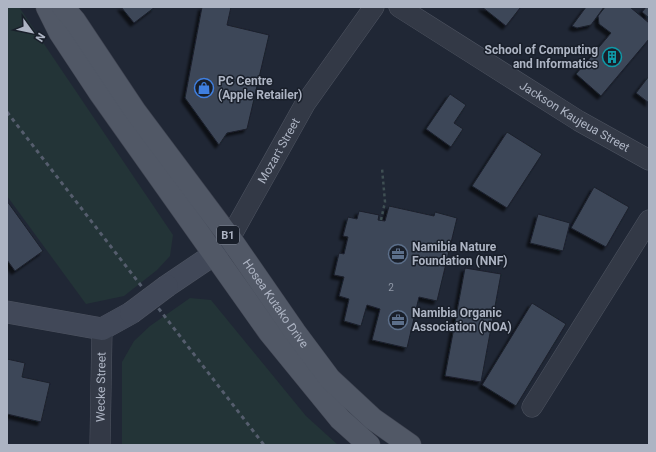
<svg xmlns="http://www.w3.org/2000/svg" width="656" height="452" font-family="Roboto,sans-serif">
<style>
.green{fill:#233437}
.building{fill:#3e4758;stroke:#1b202c;filter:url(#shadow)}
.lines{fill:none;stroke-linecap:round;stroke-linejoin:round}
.street-casing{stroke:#4e5461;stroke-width:21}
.secondary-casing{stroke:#4e5461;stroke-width:23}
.primary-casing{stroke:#3d424f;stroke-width:23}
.path{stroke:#3f4f53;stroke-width:2.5;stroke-dasharray:3 3;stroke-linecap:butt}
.street{stroke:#333946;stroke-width:20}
.secondary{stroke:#414858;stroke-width:22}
.primary{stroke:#515866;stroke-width:22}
.rail{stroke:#555d6d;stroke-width:3;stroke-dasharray:4 4;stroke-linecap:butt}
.secondary-bridge-casing{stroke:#4e5461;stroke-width:23;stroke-linecap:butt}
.secondary-bridge{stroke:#414858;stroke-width:22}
.labels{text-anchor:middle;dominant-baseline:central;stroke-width:3;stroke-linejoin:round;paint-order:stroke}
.number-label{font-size:10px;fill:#9199a8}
.shield{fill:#191f2a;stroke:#818795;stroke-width:1}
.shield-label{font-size:11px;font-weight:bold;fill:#adb4c3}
.poi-label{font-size:12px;font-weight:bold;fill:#adb4c3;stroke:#191f2a;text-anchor:start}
.street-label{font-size:12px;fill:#adb4c3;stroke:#191f2a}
</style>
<defs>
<filter id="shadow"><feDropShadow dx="-3.5" dy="3.5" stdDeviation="1" flood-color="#0009"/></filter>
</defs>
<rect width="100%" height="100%" fill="#202735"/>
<g class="green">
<polygon points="7,7 19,7 173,235 170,256 157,270 124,296 86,304 7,196"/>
<polygon points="190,298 211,300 306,416 338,445 122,445 122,362 134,341 150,326"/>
</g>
<g class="building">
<polygon points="121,7 155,7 134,23"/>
<polygon points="202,7 231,7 227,25 269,35 247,129 227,133 219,145 185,98"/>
<polygon points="482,7 518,7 520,8 506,26"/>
<polygon points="586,7 604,7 591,25 577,28 572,26"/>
<polygon points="605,7 630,7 649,23 649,39 601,96 576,74 611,33 599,24 598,16"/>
<polygon points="646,7 649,7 649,18 642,12"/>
<polygon points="649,76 649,103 636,93"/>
<polygon points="450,94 466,105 454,123 463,129 451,147 426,129"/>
<polygon points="507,132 542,154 507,208 472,186"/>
<polygon points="594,187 629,207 606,247 571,228"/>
<polygon points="7,201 43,251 15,271 7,260"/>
<polygon points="389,206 434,216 435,212 457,218 437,301 419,297 407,348 372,340 380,309 367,305 361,326 344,321 349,299 339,296 344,277 334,275 339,253 344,254 348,237 343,236 348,217 357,219 359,211 379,215 378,220 385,221"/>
<polygon points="538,214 570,223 563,251 530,243"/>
<polygon points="465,268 501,274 481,382 445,376"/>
<polygon points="532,303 566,324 516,406 482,385"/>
<polygon points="7,359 25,363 22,377 50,383 41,422 7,414"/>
</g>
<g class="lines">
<g class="street-casing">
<g id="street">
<path id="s1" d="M399 7 579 121 649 160"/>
<path id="s2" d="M230 238 305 104 374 7"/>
<polyline points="532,407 649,220"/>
<path id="s3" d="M100 445 102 329"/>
</g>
</g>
<g class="secondary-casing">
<g id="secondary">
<polyline points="167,286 213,255 230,238"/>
<polyline points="7,312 102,329 131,313"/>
</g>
</g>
<g class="primary-casing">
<g id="primary">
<polyline points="47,7 60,33 99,92 269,332 340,419 369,445"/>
<path id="s4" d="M63 7 75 21 135 111 230 238 295 332 330 379 373 419 410 445"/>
</g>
</g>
<polyline class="path" points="381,220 385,202 382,168"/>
<use href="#street" class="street"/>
<use href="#secondary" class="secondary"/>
<use href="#primary" class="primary"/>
<polyline class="rail" points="7,112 264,445"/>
<g class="secondary-bridge-casing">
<polyline id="secondary-bridge" points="131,313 167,286"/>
</g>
<use href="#secondary-bridge" class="secondary-bridge"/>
</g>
<defs>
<g id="building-ring" transform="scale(1)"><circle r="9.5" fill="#191f2a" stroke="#0f9aa8" stroke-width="1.5"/><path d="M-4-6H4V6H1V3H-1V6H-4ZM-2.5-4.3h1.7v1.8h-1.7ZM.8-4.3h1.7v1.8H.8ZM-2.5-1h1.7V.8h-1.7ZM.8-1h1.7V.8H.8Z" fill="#0f9aa8"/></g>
<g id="shop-ring" transform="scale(1)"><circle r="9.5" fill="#191f2a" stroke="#3f7fe0" stroke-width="1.5"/><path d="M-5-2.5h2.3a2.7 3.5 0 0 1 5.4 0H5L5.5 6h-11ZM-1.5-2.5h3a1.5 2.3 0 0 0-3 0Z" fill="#3f7fe0"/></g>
<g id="office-ring" transform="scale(1)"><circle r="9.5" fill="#191f2a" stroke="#5c6f8a" stroke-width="1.5"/><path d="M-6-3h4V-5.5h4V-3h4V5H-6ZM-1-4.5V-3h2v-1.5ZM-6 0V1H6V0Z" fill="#5c6f8a"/></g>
</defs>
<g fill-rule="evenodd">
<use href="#building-ring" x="612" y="57"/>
<use href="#shop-ring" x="204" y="88"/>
<use href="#office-ring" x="398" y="254"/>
<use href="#office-ring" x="398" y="320"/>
</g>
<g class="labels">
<g class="number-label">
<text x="391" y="287">2</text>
</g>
<rect class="shield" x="217" y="226" width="22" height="18" rx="3"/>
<g class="shield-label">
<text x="228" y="235">B1</text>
</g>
<g class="poi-label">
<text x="598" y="50" text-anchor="end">School of Computing<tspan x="598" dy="14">and Informatics</tspan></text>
<text x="218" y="81">PC Centre<tspan x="218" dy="14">(Apple Retailer)</tspan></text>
<text x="412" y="247">Namibia Nature<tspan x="412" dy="14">Foundation (NNF)</tspan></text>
<text x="412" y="313">Namibia Organic<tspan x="412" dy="14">Association (NOA)</tspan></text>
</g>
<g class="street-label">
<text stroke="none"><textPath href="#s1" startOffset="207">Jackson Kaujeua Street</textPath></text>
<text stroke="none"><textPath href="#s2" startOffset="100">Mozart Street</textPath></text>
<text stroke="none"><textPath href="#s4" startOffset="365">Hosea Kutako Drive</textPath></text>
<text stroke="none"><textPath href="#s3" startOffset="58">Wecke Street</textPath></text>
</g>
</g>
<rect width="656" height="452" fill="none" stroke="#adb4c3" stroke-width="16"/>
<g transform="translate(32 32) rotate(123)" stroke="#191f2a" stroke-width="3" paint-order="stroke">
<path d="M0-3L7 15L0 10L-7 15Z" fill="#adb4c3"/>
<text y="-6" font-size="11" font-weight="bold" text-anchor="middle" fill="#adb4c3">N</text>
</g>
</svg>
